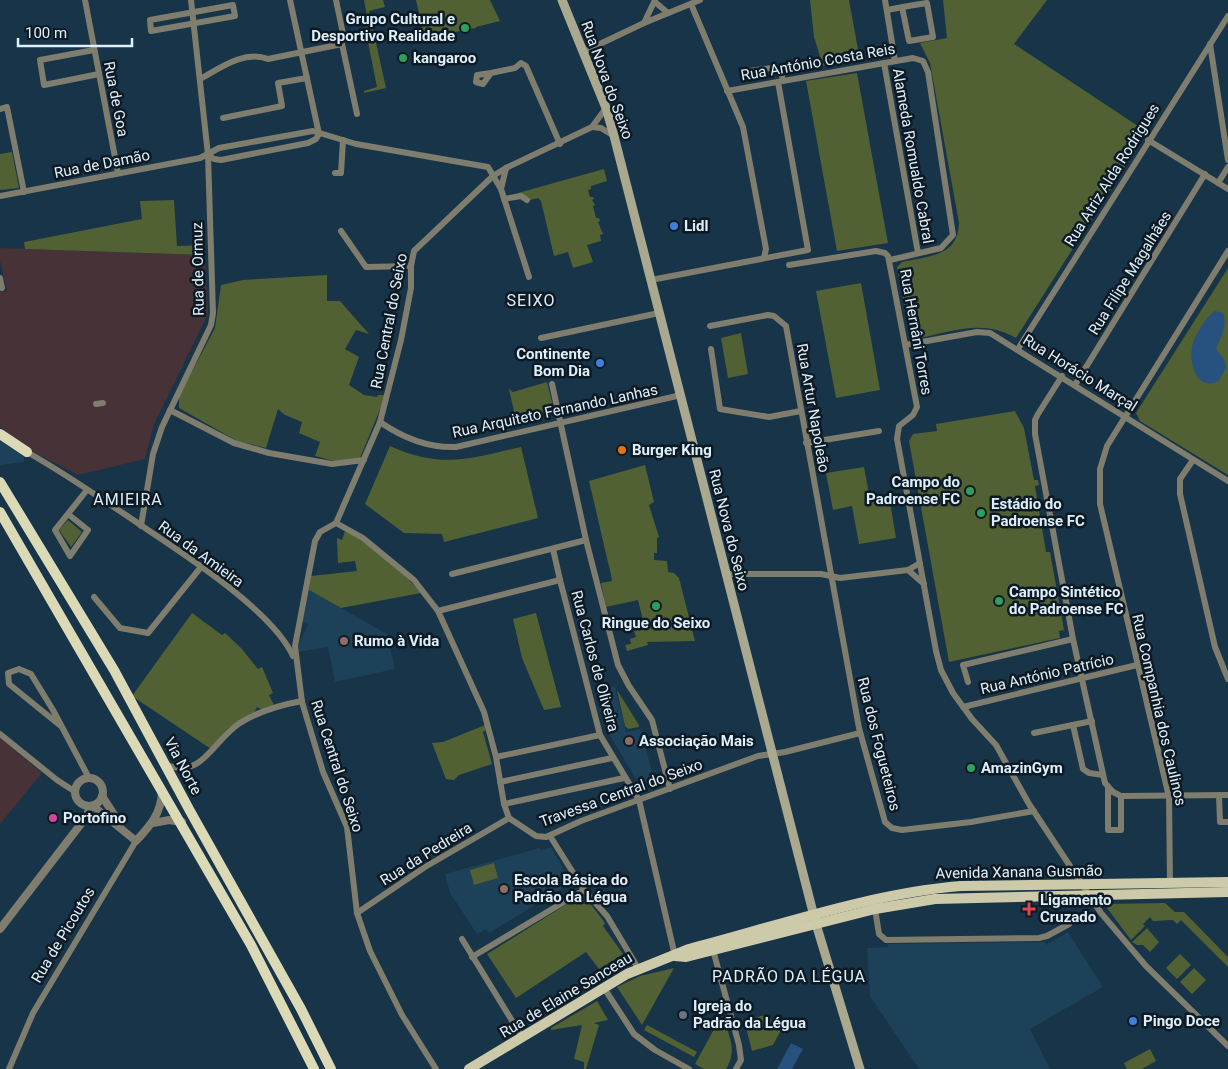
<svg xmlns="http://www.w3.org/2000/svg" width="1228" height="1069" font-family="Roboto,sans-serif">
<style>
.built{fill:#1c4158}
.industrial{fill:#463237}
.green{fill:#516133}
.water{fill:#27517e}
.lines{fill:none;stroke-linecap:round;stroke-linejoin:round}
.minor{stroke:#7f7d6e;stroke-width:6}
.tertiary{stroke:#7f7d6e;stroke-width:8}
.secondary{stroke:#aba890;stroke-width:9}
.primary{stroke:#cdcaaa;stroke-width:10}
.trunk{stroke:#dcd9b6;stroke-width:10}
.leisure-dot{fill:#2e9e5b;stroke:#0e1a23;stroke-width:2}
.shop-dot{fill:#3f7fe0;stroke:#0e1a23;stroke-width:2}
.food-dot{fill:#e8710a;stroke:#0e1a23;stroke-width:2}
.education-dot{fill:#8d6e63;stroke:#0e1a23;stroke-width:2}
.hotel-dot{fill:#d1479c;stroke:#0e1a23;stroke-width:2}
.health-dot{fill:#e0444e;stroke:#0e1a23;stroke-width:2}
.worship-dot{fill:#6b7280;stroke:#0e1a23;stroke-width:2}
.labels{text-anchor:middle;dominant-baseline:central;stroke-width:5;stroke-linejoin:round;paint-order:stroke}
.poi-label{font-size:15px;font-weight:bold;fill:#deeffc;stroke:#0e1a23;text-anchor:start}
.street-label{font-size:15px;fill:#deeffc;stroke:#0e1a23}
.neighbourhood-label{font-size:16px;letter-spacing:1px;fill:#deeffc;stroke:#0e1a23}
</style>
<rect width="100%" height="100%" fill="#173448"/>
<g class="built">
<polygon points="0,440 24,457 24,462 0,465"/>
<polygon points="309,590 387,634 395,669 335,682 328,647 299,652 298,646 308,624 302,622"/>
<polygon points="615,686 626,732 641,729 654,780 639,784 605,727 596,691"/>
<polygon points="551,847 569,878 564,881 566,886 489,933 486,929 477,934 450,893 445,874 540,848 541,850"/>
<polygon points="1068,932 1103,987 1030,1029 1050,1069 919,1069 870,996 867,948 888,947 888,944 1045,942 1046,945"/>
</g>
<g class="industrial">
<polygon points="0,248 205,255 208,314 154,424 145,459 78,475 28,449 0,427 0,291 7,292 0,261"/>
<polygon points="0,738 42,773 0,824"/>
</g>
<g class="green">
<polygon points="364,0 383,0 385,7 369,11 386,88 364,93 364,91 377,87 365,27 369,26"/>
<polygon points="416,0 490,0 500,21 476,27 476,28 435,36 434,33 424,35"/>
<polygon points="810,0 849,0 860,60 823,66 814,37"/>
<path d="M943 0H1047L1014 44 1147 132 1016 338C982 318 951 332 915 339L910 335 897 267 902 262C928 256 958 257 959 223L930 63 920 43 947 38Z"/>
<polygon points="857,73 888,243 837,251 806,81"/>
<polygon points="12,152 19,188 0,190 0,154"/>
<polygon points="604,169 607,181 591,186 591,189 588,190 590,197 593,197 594,199 592,200 595,205 593,206 596,218 599,218 600,221 598,222 603,234 600,235 601,241 587,245 593,262 573,268 568,252 554,256 541,201 538,198 530,200 518,195 518,193"/>
<polygon points="174,200 177,246 205,245 205,255 25,249 24,242 142,219 140,201"/>
<polygon points="1228,268 1228,475 1140,421 1136,413"/>
<polygon points="327,275 327,301 340,301 369,334 356,330 345,349 359,357 349,385 364,395 377,397 378,395 386,395 360,458 334,461 315,456 320,442 299,433 302,422 285,415 278,409 266,448 237,441 179,408 179,396 215,328 221,285 243,280"/>
<polygon points="861,283 880,390 836,398 816,291"/>
<polygon points="741,333 748,374 728,378 721,338"/>
<polygon points="547,382 554,410 516,420 509,389 513,392"/>
<polygon points="1015,411 1024,428 1034,480 1038,480 1039,485 1035,486 1046,552 1050,552 1064,630 1059,631 1060,638 949,662 909,441 913,434 937,431 936,424"/>
<path d="M390 446C441 469 469 459 521 447L538 518 444 542 442 534 404 533 365 504Z"/>
<polygon points="645,465 654,502 649,505 659,537 657,538 657,553 654,553 654,560 667,561 668,572 674,573 679,578 695,641 647,642 648,645 627,651 625,645 631,644 630,639 636,637 634,631 645,628 638,600 606,607 601,583 612,581 611,575 589,481"/>
<polygon points="864,467 870,499 889,496 896,538 859,544 852,506 833,510 826,473"/>
<polygon points="68,520 82,532 71,547 59,530"/>
<path d="M345 531C364 536 407 576 421 593L341 608 309 590 311 576 357 571 355 561 338 563 337 541V538L342 540Z"/>
<polygon points="192,613 222,635 225,633 241,648 258,669 262,667 273,693 269,695 274,705 261,709 257,707 254,713 227,729 211,749 132,696"/>
<polygon points="536,613 561,707 544,710 522,658 513,619"/>
<polygon points="617,690 639,725 639,727 628,729 625,726"/>
<polygon points="485,725 486,730 483,732 492,764 459,775 454,780 446,779 432,743 443,742"/>
<polygon points="494,863 498,878 474,885 470,870"/>
<polygon points="583,894 605,923 603,926 623,954 599,969 586,952 516,998 487,954"/>
<polygon points="1165,903 1175,912 1184,912 1228,957 1228,967 1181,920 1177,924 1173,920 1153,921 1150,917 1143,924 1145,926 1131,940 1104,904"/>
<polygon points="1147,928 1159,942 1150,952 1143,945 1137,945 1132,942"/>
<polygon points="1180,954 1191,965 1177,979 1166,968"/>
<polygon points="674,968 642,1025 617,987 640,976"/>
<polygon points="1194,968 1206,980 1192,994 1180,982"/>
<polygon points="597,1001 608,1020 594,1023 599,1025 586,1069 584,1069 584,1062 574,1059 582,1025 551,1030 551,1028"/>
<polygon points="766,1015 781,1029 783,1028 786,1034 780,1032 773,1045 752,1051 744,1020"/>
<path d="M725 1021C730 1040 737 1051 726 1069H704L695 1064 718 1022Z"/>
<polygon points="647,1025 697,1052 694,1057 644,1030"/>
<polygon points="1150,1049 1156,1061 1142,1069 1127,1069 1124,1063"/>
</g>
<g class="water">
<path d="M1215 311 1223 313C1228 326 1221 336 1216 349L1223 358 1226 367 1219 381C1194 393 1187 357 1194 340 1199 329 1206 317 1215 311Z"/>
<polygon points="791,1043 803,1049 792,1069 777,1069"/>
</g>
<g class="lines">
<g class="minor">
<polyline points="85,0 118,173"/>
<polyline points="290,0 319,134"/>
<polyline points="336,0 343,34 342,44 357,114"/>
<polyline points="885,0 895,61"/>
<polyline points="655,2 668,13"/>
<polyline points="691,4 743,127 766,249 764,258"/>
<polygon points="233,5 235,16 151,31 150,20"/>
<path d="M887 10C900 7 914 5 927 3L933 37 909 41 902 7"/>
<polyline points="644,23 655,0"/>
<polyline points="1210,44 1228,160"/>
<polyline points="94,50 40,60 44,85 99,74"/>
<polyline points="583,52 644,23 700,0"/>
<polyline points="884,63 918,253"/>
<polyline points="749,71 780,67 783,81"/>
<polyline points="491,73 477,75 476,82 483,84 491,73 515,68 521,63 526,66 560,144"/>
<path d="M200 79C220 68 244 50 268 59L342 44"/>
<polyline points="727,91 913,58 923,61 928,72 953,235 941,248 890,260"/>
<polyline points="0,109 7,107 24,192"/>
<polyline points="223,118 282,106 278,83 307,78"/>
<polyline points="592,127 601,128 614,136"/>
<polyline points="1148,140 1228,189"/>
<polyline points="208,155 214,159 221,160 308,143 316,139 319,134"/>
<polyline points="335,173 341,173 343,140"/>
<polyline points="1218,183 1228,167"/>
<polyline points="501,189 506,168"/>
<polyline points="0,196 200,158 219,148 313,131 356,144 488,167 501,189 529,277"/>
<polyline points="504,199 521,196 527,200"/>
<polyline points="341,231 366,267 411,266"/>
<polyline points="789,265 876,251 885,253 888,256 917,407 913,415 899,426 897,439 936,651 941,670 953,693 972,719 996,745 1029,804 1101,913 1146,966 1228,1046"/>
<polyline points="0,278 2,288"/>
<polyline points="651,280 808,250 778,82"/>
<polyline points="710,326 768,315 774,316 786,326 859,728 885,822 892,828 902,830 971,822 1034,811"/>
<polyline points="541,338 659,313"/>
<polyline points="905,345 977,332 990,333 1228,481"/>
<polyline points="711,349 720,409 769,417 801,411"/>
<polyline points="1018,349 1228,16"/>
<polyline points="1062,376 1038,414 1035,420 1035,434 1073,639 1105,783 1113,792 1121,796 1228,795"/>
<polyline points="552,384 586,540"/>
<polyline points="1075,385 1205,174"/>
<polyline points="96,404 103,403"/>
<polyline points="170,410 234,443 269,453 332,464 364,460"/>
<path d="M380 422C403 438 427 448 456 447L681 395"/>
<polyline points="806,443 879,431"/>
<path d="M27 452C66 474 102 499 139 524 182 553 272 610 293 656"/>
<polyline points="1193,460 1180,479 1180,494 1215,647 1228,679"/>
<polyline points="68,514 88,530 70,556 55,530 87,490"/>
<polyline points="336,523 363,538 414,580 438,611 484,712 496,757 504,804 509,818 536,836 546,837 581,821 758,756 785,752 860,733"/>
<polyline points="141,526 153,454 162,427 211,325 213,313 208,155 191,0"/>
<polyline points="908,570 924,584"/>
<polyline points="452,574 586,540 618,665 629,686 652,720 670,789"/>
<polyline points="726,574 821,574 840,578 908,570 920,563"/>
<polyline points="560,580 600,735 639,800 675,956"/>
<polyline points="94,597 120,628 148,633 201,567"/>
<polyline points="438,611 560,580 553,549"/>
<polyline points="968,682 963,665 1073,639"/>
<polyline points="963,707 1137,665"/>
<polyline points="1073,725 1083,769 1089,773 1103,775"/>
<polyline points="62,727 9,684 8,673 19,669 31,674 53,710 89,778"/>
<polyline points="1034,733 1092,721"/>
<polyline points="0,734 57,780 74,791"/>
<polyline points="496,757 600,735"/>
<path d="M166 765C203 779 213 740 240 723 259 711 280 705 302 701"/>
<polyline points="500,782 612,758"/>
<polyline points="1108,787 1108,830 1121,830 1121,796"/>
<polyline points="1219,795 1220,822 1228,822"/>
<polyline points="504,804 624,778"/>
<polyline points="550,836 584,890 607,916 638,968"/>
<polyline points="1170,883 1169,797 1100,504 1100,469 1107,446 1228,251"/>
<polyline points="875,909 879,934 886,940 1039,938 1047,936 1069,924"/>
<polyline points="357,913 425,867 509,818"/>
<polyline points="462,939 522,1037"/>
<polyline points="713,950 739,1045 741,1060 736,1069"/>
<polyline points="472,957 584,890"/>
<polyline points="604,988 634,1034 655,1050 689,1069"/>
<polyline points="9,1069 33,1013 136,841"/>
<polyline points="436,1069 402,1015 370,951 357,913 347,827 323,772 302,702 295,646 315,541 320,532 336,523 380,422 401,340 411,288 411,266 414,251 493,176 506,168 592,127 606,108"/>
</g>
<g class="tertiary">
<circle cx="89" cy="792" r="14"/>
<polyline points="102,796 120,824"/>
<path d="M93 806 136 841C150 826 161 814 162 792"/>
<polyline points="153,823 169,820 182,822"/>
<polyline points="0,929 87,816 90,806"/>
</g>
<polyline class="secondary" points="562,0 606,108 614,136 816,924 860,1069"/>
<g class="primary">
<polyline points="675,956 686,957 875,909 935,899 1228,892"/>
<path d="M469 1069 627 974 689 949C777 926 872 893 961 886L1228 882"/>
</g>
<g class="trunk">
<polyline points="0,434 27,452"/>
<polyline points="0,482 114,670 190,811 301,1009 331,1069"/>
<polyline points="0,512 251,945 314,1069"/>
</g>
</g>
<g class="leisure-dot">
<circle cx="465" cy="28" r="5"/>
<circle cx="403" cy="58" r="5"/>
<circle cx="970" cy="491" r="5"/>
<circle cx="981" cy="513" r="5"/>
<circle cx="999" cy="601" r="5"/>
<circle cx="656" cy="606" r="5"/>
<circle cx="971" cy="768" r="5"/>
</g>
<g class="shop-dot">
<circle cx="674" cy="226" r="5"/>
<circle cx="600" cy="363" r="5"/>
<circle cx="1133" cy="1021" r="5"/>
</g>
<circle class="food-dot" cx="622" cy="450" r="5"/>
<g class="education-dot">
<circle cx="344" cy="641" r="5"/>
<circle cx="629" cy="741" r="5"/>
<circle cx="504" cy="889" r="5"/>
</g>
<circle class="hotel-dot" cx="53" cy="818" r="5"/>
<path class="health-dot" d="M1026.5 901.5h5v5h5v5h-5v5h-5v-5h-5v-5h5z"/>
<circle class="worship-dot" cx="683" cy="1015" r="5"/>
<g class="labels">
<g class="poi-label">
<text x="455" y="19" text-anchor="end">Grupo Cultural e<tspan x="455" dy="17">Desportivo Realidade</tspan></text>
<text x="413" y="58">kangaroo</text>
<text x="684" y="226">Lidl</text>
<text x="590" y="354" text-anchor="end">Continente<tspan x="590" dy="17">Bom Dia</tspan></text>
<text x="632" y="450">Burger King</text>
<text x="960" y="482" text-anchor="end">Campo do<tspan x="960" dy="17">Padroense FC</tspan></text>
<text x="991" y="504">Estádio do<tspan x="991" dy="17">Padroense FC</tspan></text>
<text x="1009" y="592">Campo Sintético<tspan x="1009" dy="17">do Padroense FC</tspan></text>
<text x="656" y="623" text-anchor="middle">Ringue do Seixo</text>
<text x="354" y="641">Rumo à Vida</text>
<text x="639" y="741">Associação Mais</text>
<text x="981" y="768">AmazinGym</text>
<text x="63" y="818">Portofino</text>
<text x="514" y="880">Escola Básica do<tspan x="514" dy="17">Padrão da Légua</tspan></text>
<text x="1040" y="900">Ligamento<tspan x="1040" dy="17">Cruzado</tspan></text>
<text x="693" y="1006">Igreja do<tspan x="693" dy="17">Padrão da Légua</tspan></text>
<text x="1143" y="1021">Pingo Doce</text>
</g>
<g class="street-label">
<text transform="translate(818 62) rotate(-10)">Rua António Costa Reis</text>
<text transform="translate(607 80) rotate(70)">Rua Nova do Seixo</text>
<text transform="translate(116 99) rotate(79)">Rua de Goa</text>
<text transform="translate(913 156) rotate(80)">Alameda Romualdo Cabral</text>
<text transform="translate(102 164) rotate(-11)">Rua de Damão</text>
<text transform="translate(1112 175) rotate(-58)">Rua Atriz Alda Rodrigues</text>
<text transform="translate(198 269) rotate(-91)">Rua de Ormuz</text>
<text transform="translate(1130 273) rotate(-58)">Rua Filipe Magalhães</text>
<text transform="translate(389 321) rotate(-79)">Rua Central do Seixo</text>
<text transform="translate(916 332) rotate(80)">Rua Hernâni Torres</text>
<text transform="translate(1080 373) rotate(32)">Rua Horácio Marçal</text>
<text transform="translate(813 408) rotate(80)">Rua Artur Napoleão</text>
<text transform="translate(555 411) rotate(-12)">Rua Arquiteto Fernando Lanhas</text>
<text transform="translate(729 530) rotate(76)">Rua Nova do Seixo</text>
<text transform="translate(201 554) rotate(36)">Rua da Amieira</text>
<text transform="translate(595 661) rotate(75)">Rua Carlos de Oliveira</text>
<text transform="translate(1047 674) rotate(-13)">Rua António Patrício</text>
<text transform="translate(1159 710) rotate(77)">Rua Companhia dos Caulinos</text>
<text transform="translate(879 744) rotate(76)">Rua dos Fogueteiros</text>
<text transform="translate(183 766) rotate(62)">Via Norte</text>
<text transform="translate(337 766) rotate(72)">Rua Central do Seixo</text>
<text transform="translate(621 793) rotate(-20)">Travessa Central do Seixo</text>
<text transform="translate(426 854) rotate(-32)">Rua da Pedreira</text>
<text transform="translate(1019 872) rotate(-1)">Avenida Xanana Gusmão</text>
<text transform="translate(63 935) rotate(-59)">Rua de Picoutos</text>
<text transform="translate(566 995) rotate(-31)">Rua de Elaine Sanceau</text>
</g>
<g class="neighbourhood-label">
<text x="531" y="300">SEIXO</text>
<text x="128" y="499">AMIEIRA</text>
<text x="789" y="976">PADRÃO DA LÉGUA</text>
</g>
</g>
<path d="M18 38v8h114v-8" fill="none" stroke="#deeffc" stroke-width="2.5"/>
<text x="25" y="38" font-size="15" fill="#deeffc" stroke="#0e1a23" stroke-width="4" paint-order="stroke">100 m</text>
</svg>
